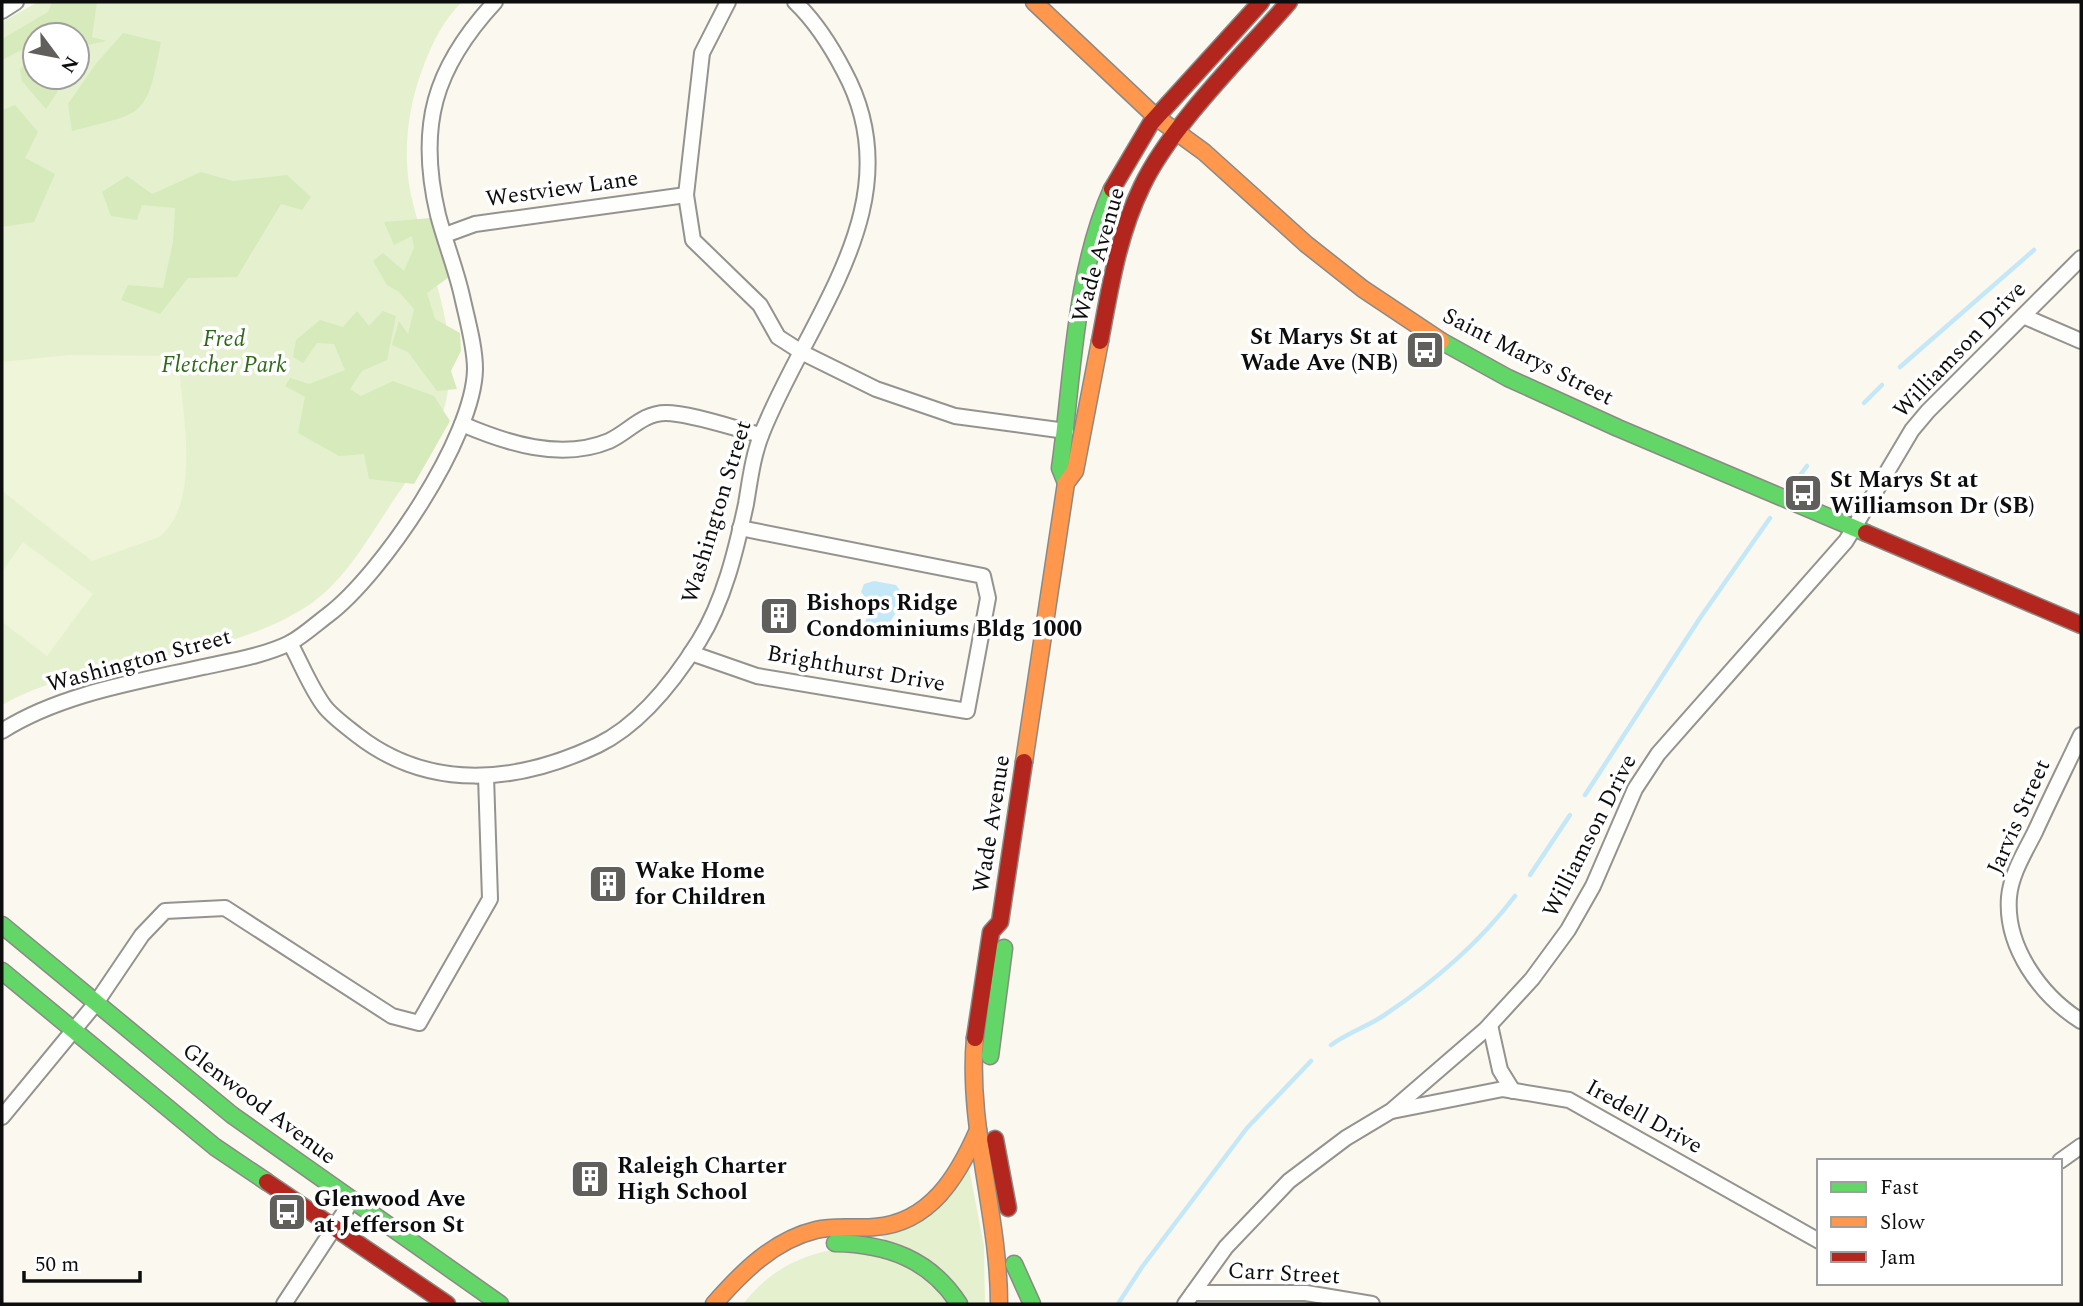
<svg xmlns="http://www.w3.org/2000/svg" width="2083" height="1306" font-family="Spectral,serif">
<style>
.green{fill:#e5f1ce;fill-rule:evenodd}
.forest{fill:#d6eabc}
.pitch{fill:#eff5d8}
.water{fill:#c4e8f8}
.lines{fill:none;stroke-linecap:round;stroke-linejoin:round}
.stream{stroke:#c4e8f8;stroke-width:4.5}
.street-casing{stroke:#94938f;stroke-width:18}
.fast-casing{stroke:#8b8986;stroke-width:19}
.slow-casing{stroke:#8b8986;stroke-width:19}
.jam-casing{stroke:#8b8986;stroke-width:19}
.street{stroke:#fefefd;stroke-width:14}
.fast{stroke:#63d668;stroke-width:16}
.slow{stroke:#ff974d;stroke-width:16}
.jam{stroke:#b3261e;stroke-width:16}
.labels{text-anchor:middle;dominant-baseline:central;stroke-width:7;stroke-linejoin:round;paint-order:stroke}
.street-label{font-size:23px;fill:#0d0d0d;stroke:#fff}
.poi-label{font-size:23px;font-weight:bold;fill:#0d0d0d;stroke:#fff;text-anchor:start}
.park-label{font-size:23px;font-style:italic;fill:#2d6918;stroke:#fff}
</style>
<rect width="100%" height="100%" fill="#fbf8f0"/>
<g class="green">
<path d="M38 2H462C445 18 432 43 424 65 408 105 402 152 411 195 426 262 460 326 447 396 440 437 410 475 388 509 366 542 345 579 312 603 220 666 99 651 2 705V22ZM35 35H77V77H35Z"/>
<polygon points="969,1168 984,1246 985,1304 969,1304 879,1235"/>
<path d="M836 1249 873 1252 925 1274 950 1304H743C767 1273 797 1256 836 1249Z"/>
</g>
<g class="forest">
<polygon points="52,2 97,2 92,37 107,41 77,47 77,35 35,35 35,43 2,60 2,39 48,12"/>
<path d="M123 33 161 42C146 118 146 112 72 131L68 104 95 65Z"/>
<polygon points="35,50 35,77 41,77 40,79 58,91 46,109 22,81 20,70"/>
<polygon points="15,105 38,132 25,158 55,174 34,222 2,227 2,110"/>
<polygon points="201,172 233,181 287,175 311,197 302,210 281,204 237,277 188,278 160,314 121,300 128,285 163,288 173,242 175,208 142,205 137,220 111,216 102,192 127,176 152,194"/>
<polygon points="430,218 449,277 427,293 435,319 460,333 461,351 451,371 457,389 437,391 408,352 392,345 399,321 408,334 414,309 399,292 387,285 373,261 383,253 404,271 414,248 412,236 394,245 384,222"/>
<polygon points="357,311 369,326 383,311 396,316 387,360 362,371 350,389 361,396 393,381 434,396 450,421 414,484 369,479 364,454 339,456 298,433 305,397 285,386 290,378 309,384 345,370 334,344 317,343 303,363 293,357 296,340 320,320 343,327"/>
</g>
<g class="pitch">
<path d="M69 355 171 356 179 365C182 413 202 504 159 537L92 561 2 491V362Z"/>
<polygon points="23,542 93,594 47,656 2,622 2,572"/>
</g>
<polygon class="water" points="874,581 896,585 901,592 897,611 883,633 872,635 864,630 867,615 864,609 866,598 861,592 864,584"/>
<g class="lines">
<g class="stream">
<polyline points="1900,367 2034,250"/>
<polyline points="1864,403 1882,385"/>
<polyline points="1797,479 1807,466"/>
<polyline points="1585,795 1700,618 1770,518"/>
<polyline points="1530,875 1570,815"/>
<path d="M1331 1045C1347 1033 1366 1027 1383 1016 1431 984 1480 942 1515 896"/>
<polyline points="1118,1304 1142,1267 1247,1128 1311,1061"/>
</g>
<g class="street-casing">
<g id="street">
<polyline points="728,2 702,53 686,195 693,240 760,305 778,337 803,353 876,389 955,416 1066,431"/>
<polyline points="2,11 16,2"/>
<polyline points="445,235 475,224 686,195"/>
<polyline points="2023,316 2081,341"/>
<path d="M462 424C506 443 561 461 609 441 629 432 642 413 666 413 690 413 736 429 761 435"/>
<path d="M290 643C301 663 311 689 325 707 333 717 347 727 357 735 430 792 518 783 598 745 641 724 674 681 699 641 724 601 736 550 746 504 750 480 753 455 762 433 809 315 915 202 844 71 831 46 815 21 795 2"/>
<polyline points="691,653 757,676 967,711 988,598 983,576 740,528"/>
<path d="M2 731C60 694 136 682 203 667 231 661 263 656 290 643 303 636 316 624 328 615 382 574 474 438 475 369 475 346 467 319 462 296 456 269 445 242 438 215 417 126 434 68 495 2"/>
<path d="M2081 735C2066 767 2050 799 2035 832 2025 852 2011 874 2009 897 2005 947 2041 996 2081 1021"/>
<polyline points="1490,1025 1500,1070 1513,1091"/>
<polyline points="1392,1111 1503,1089 1569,1100 1819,1241"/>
<polyline points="2,1117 96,1003 142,935 165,911 225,908 392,1016 419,1023 490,899 486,776"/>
<polyline points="2060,1161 2081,1146"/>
<polyline points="1193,1293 1306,1293 1372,1304"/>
<polyline points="284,1304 351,1202"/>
<polyline points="1185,1304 1226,1247 1289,1181 1346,1138 1391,1111 1486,1029 1532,979 1568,930 1593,886 1635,789 1658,754 1846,541 1912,430 1928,411 2081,258"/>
</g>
</g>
<g class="fast-casing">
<g id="fast">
<polyline points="1441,341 1508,378 1618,428 1866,533"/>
<path d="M1066 483 1060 468C1073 377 1074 274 1112 189"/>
<polyline points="2,925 232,1115 500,1304"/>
<polyline points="2,971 215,1147 267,1182"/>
<polyline points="990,1056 1004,948"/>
<path d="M835 1243C887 1244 930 1259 959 1304"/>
<polyline points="1014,1264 1032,1304"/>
</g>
</g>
<g class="slow-casing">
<g id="slow">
<polyline points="1034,2 1156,117 1204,152 1306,244 1363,289 1441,341"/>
<polyline points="1024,762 1066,483 1075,471 1100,341"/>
<path d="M975 1038C967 1127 999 1214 999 1304"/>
<path d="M714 1304C742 1272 774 1240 816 1230 836 1225 856 1229 875 1227 930 1223 958 1176 978 1130"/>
</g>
</g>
<g class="jam-casing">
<g id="jam">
<polyline points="1112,189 1151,123 1261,2"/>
<path d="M1100 341C1110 288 1118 235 1142 186 1171 125 1244 54 1289 2"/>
<polyline points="1866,533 2081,625"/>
<polyline points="975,1038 991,932 1000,922 1024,762"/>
<polyline points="995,1139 1008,1208"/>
<polyline points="267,1182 447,1304"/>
</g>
</g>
<use href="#street" class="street"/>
<use href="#fast" class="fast"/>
<use href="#slow" class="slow"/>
<use href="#jam" class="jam"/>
</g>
<defs>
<g id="bus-square" transform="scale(2.0125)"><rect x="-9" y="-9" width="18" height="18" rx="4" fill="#605f5c" stroke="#fff"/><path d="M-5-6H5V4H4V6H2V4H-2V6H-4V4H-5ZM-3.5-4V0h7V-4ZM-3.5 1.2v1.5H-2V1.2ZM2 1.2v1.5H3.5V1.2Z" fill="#fff"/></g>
<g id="building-square" transform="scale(2.0125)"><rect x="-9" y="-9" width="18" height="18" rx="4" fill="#605f5c" stroke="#fff"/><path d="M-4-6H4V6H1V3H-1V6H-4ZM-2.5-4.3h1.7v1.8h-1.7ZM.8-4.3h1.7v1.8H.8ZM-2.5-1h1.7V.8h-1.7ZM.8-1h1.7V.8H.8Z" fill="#fff"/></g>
</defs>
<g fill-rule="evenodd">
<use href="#bus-square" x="1425" y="350"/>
<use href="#bus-square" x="1803" y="493"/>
<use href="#building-square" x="779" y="616"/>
<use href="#building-square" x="608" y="884"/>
<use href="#building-square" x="590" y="1179"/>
<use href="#bus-square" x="287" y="1212"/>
</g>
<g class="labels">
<g class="street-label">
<text transform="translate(562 189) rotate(-8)">Westview Lane</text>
<text transform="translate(1099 255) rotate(-74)">Wade Avenue</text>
<text transform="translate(1960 350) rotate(-46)">Williamson Drive</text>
<text transform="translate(1528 357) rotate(27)">Saint Marys Street</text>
<text transform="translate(717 512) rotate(-73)">Washington Street</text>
<text transform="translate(139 661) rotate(-15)">Washington Street</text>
<text transform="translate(856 669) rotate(10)">Brighthurst Drive</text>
<text transform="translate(2019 817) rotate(-66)">Jarvis Street</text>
<text transform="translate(992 824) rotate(-81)">Wade Avenue</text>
<text transform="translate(1590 836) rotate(-63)">Williamson Drive</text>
<text transform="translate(259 1104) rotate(37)">Glenwood Avenue</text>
<text transform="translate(1644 1117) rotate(29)">Iredell Drive</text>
<text transform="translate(1284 1274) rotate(3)">Carr Street</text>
</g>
<g class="poi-label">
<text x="1398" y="337" text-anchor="end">St Marys St at<tspan x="1398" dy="26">Wade Ave (NB)</tspan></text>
<text x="1830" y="480">St Marys St at<tspan x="1830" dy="26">Williamson Dr (SB)</tspan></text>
<text x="806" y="603">Bishops Ridge<tspan x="806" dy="26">Condominiums Bldg 1000</tspan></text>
<text x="635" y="871">Wake Home<tspan x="635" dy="26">for Children</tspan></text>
<text x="617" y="1166">Raleigh Charter<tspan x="617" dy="26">High School</tspan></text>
<text x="314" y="1199">Glenwood Ave<tspan x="314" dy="26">at Jefferson St</tspan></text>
</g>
<g class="park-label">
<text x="224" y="339">Fred<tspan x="224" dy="26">Fletcher Park</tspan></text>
</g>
</g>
<rect width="2083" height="1306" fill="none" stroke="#0d0d0d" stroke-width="7"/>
<rect x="1817" y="1159" width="245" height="126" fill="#ffffff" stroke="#9e9e9e" stroke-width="2"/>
<rect x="1831" y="1182" width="35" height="10" fill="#63d668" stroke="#9e9e9e" stroke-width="2"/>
<text x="1880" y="1194" font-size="21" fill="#0d0d0d">Fast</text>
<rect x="1831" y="1217" width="35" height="10" fill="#ff974d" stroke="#9e9e9e" stroke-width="2"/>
<text x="1880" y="1229" font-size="21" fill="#0d0d0d">Slow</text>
<rect x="1831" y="1252" width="35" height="10" fill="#b3261e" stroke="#9e9e9e" stroke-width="2"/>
<text x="1880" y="1264" font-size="21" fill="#0d0d0d">Jam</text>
<g transform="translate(56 56) rotate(122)"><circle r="33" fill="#ffffff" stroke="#9e9e9e" stroke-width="2"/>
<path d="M0-5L12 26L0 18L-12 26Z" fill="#605f5c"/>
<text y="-10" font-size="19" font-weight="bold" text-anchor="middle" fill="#0d0d0d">N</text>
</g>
<path d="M24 1271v10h116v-10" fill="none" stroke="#0d0d0d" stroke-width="3.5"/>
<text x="35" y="1271" font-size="21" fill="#0d0d0d" stroke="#ffffff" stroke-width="5" paint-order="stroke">50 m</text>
</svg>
